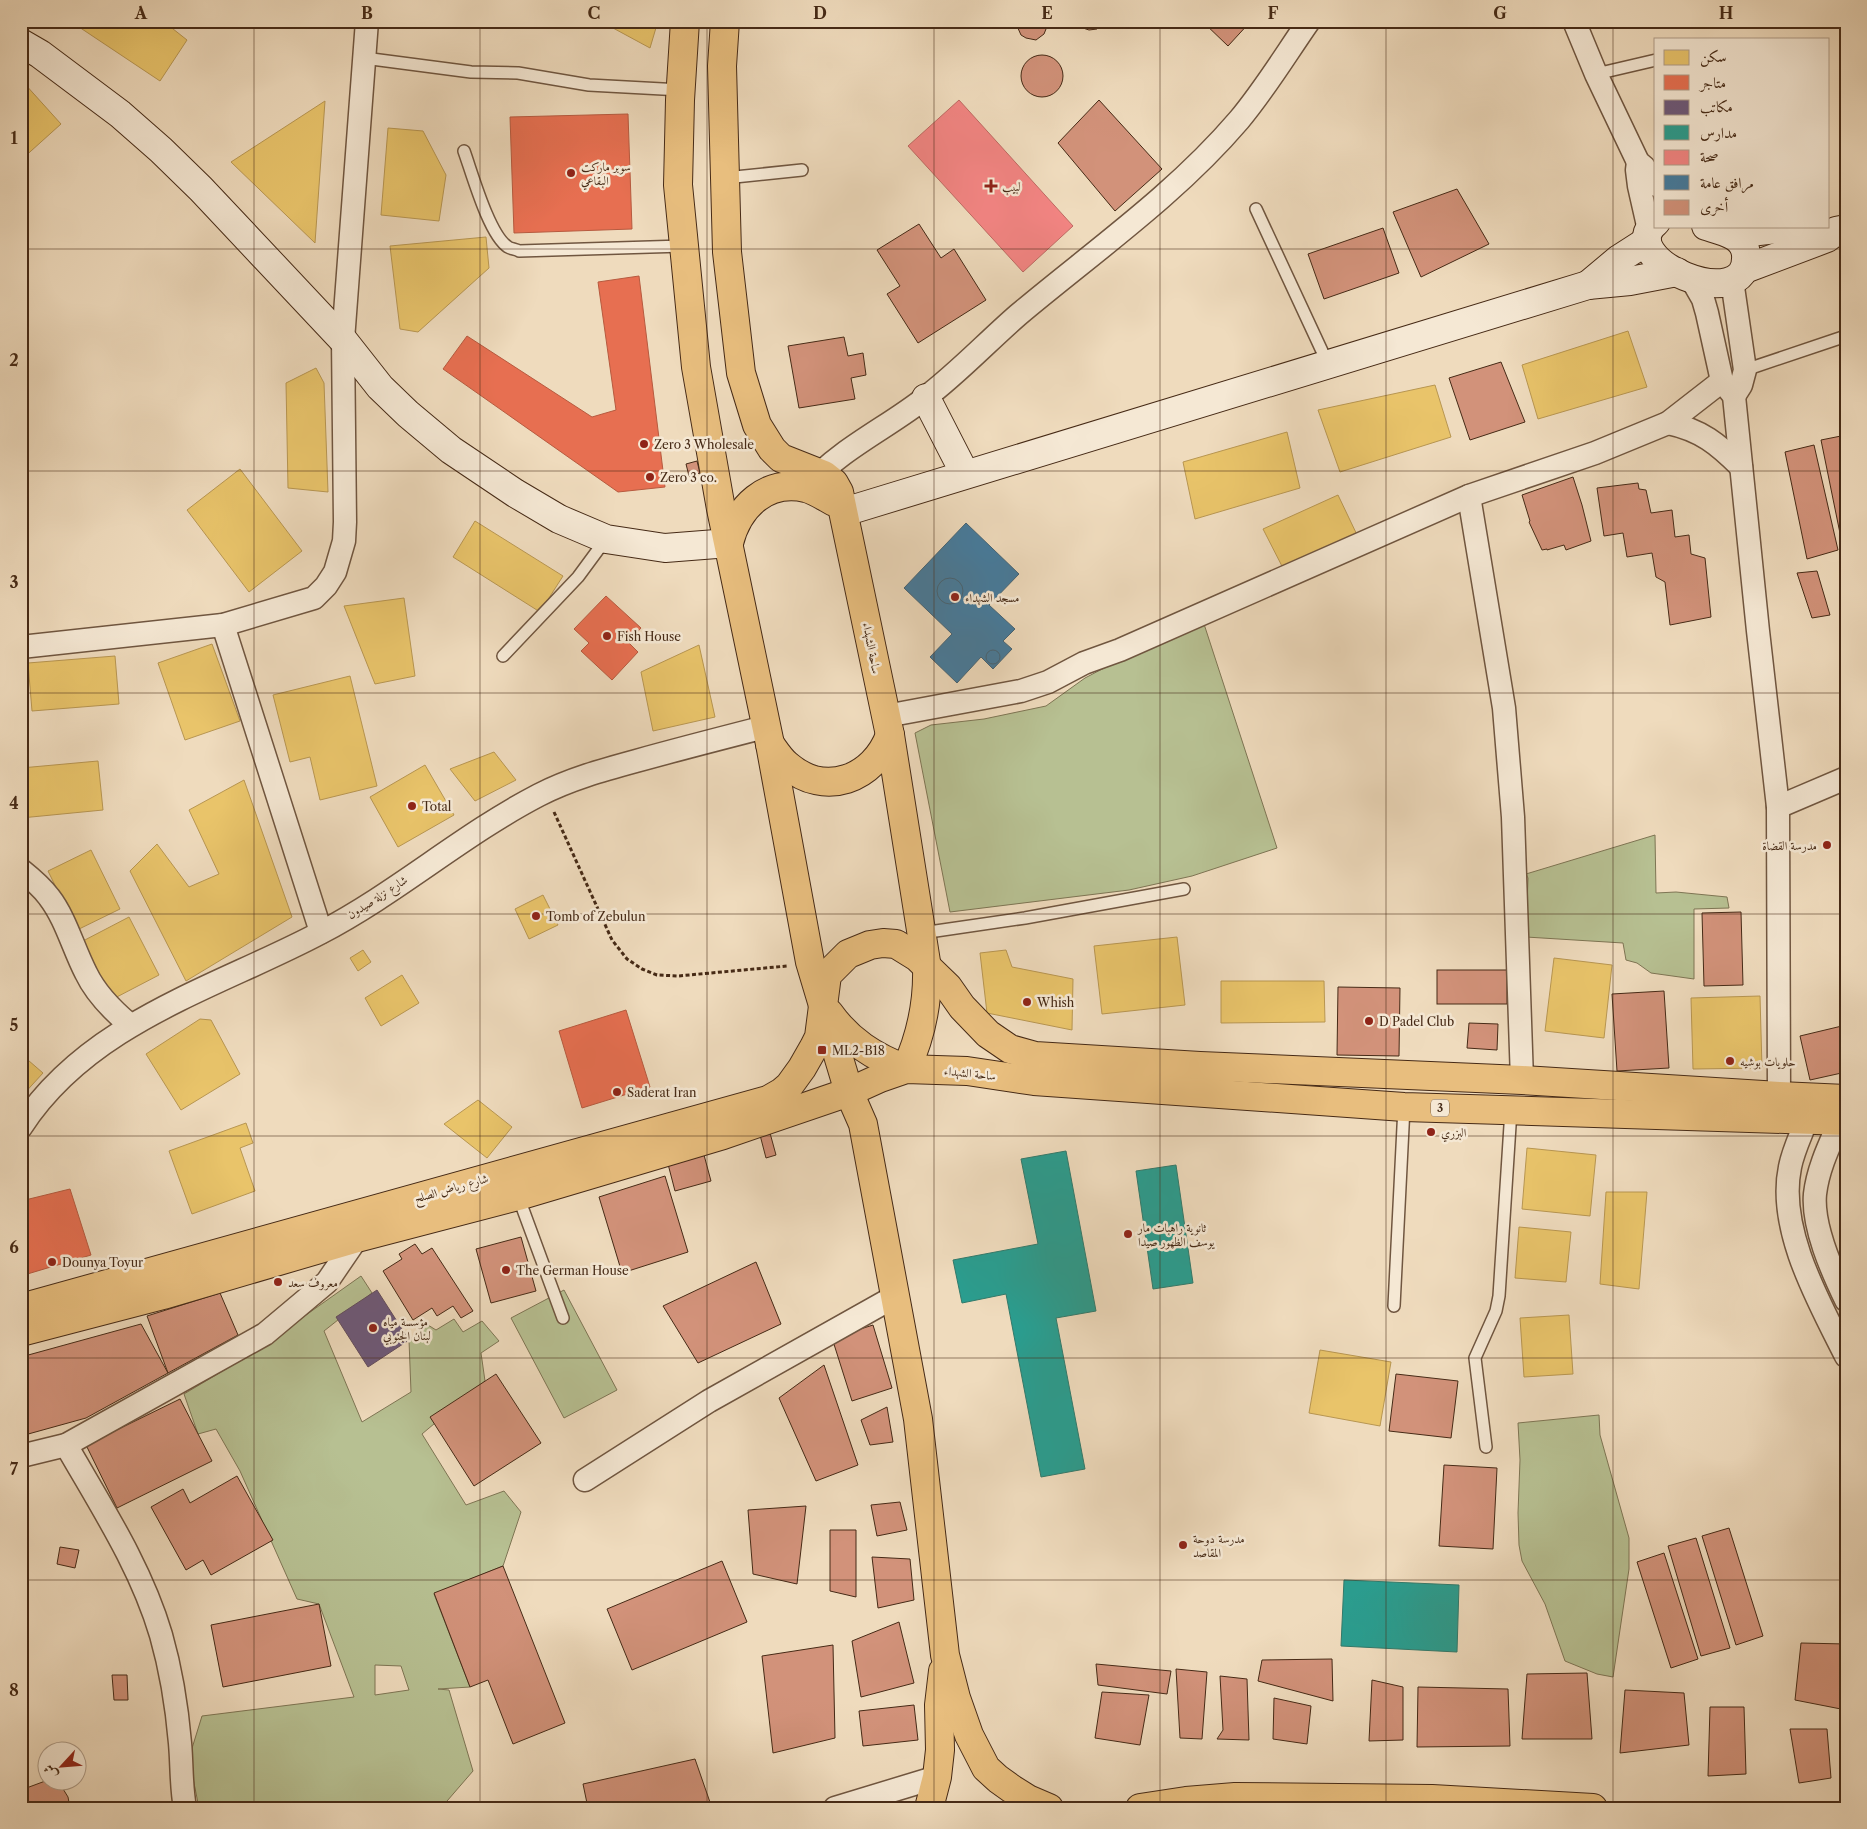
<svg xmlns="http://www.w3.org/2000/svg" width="1867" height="1829" font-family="'Libre Caslon Text',Amiri,serif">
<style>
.green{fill:#b7c092;stroke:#7e7554;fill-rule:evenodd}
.homes{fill:#e9c46a;stroke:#b89651}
.shops{fill:#e76f51;stroke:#b75a3f}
.offices{fill:#6d597a;stroke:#614b5c}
.schools{fill:#2a9d8f;stroke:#327a6b}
.health{fill:#f28482;stroke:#be6962}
.public{fill:#457b9d;stroke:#456374}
.building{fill:#d2927a;stroke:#462a16}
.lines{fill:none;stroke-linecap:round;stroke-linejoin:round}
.lane-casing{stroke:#705640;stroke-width:14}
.street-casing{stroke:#705640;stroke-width:25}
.secondary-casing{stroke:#462a16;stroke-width:30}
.primary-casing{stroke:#462a16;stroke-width:30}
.highway-casing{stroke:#462a16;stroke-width:30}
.path{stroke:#462a16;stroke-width:3;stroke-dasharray:4 2.5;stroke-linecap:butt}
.lane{stroke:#f5e8d4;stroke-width:11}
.street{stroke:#f5e8d4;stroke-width:22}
.secondary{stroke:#f5e8d4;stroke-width:28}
.primary{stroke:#e8be7e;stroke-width:28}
.highway{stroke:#e8be7e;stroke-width:28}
.grid{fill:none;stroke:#462a16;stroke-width:1;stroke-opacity:0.55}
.poi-dot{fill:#8f2418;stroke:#f5e8d4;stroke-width:2}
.labels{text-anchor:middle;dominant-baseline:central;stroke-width:5;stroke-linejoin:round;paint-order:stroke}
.shield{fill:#f5e8d4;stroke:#7a634f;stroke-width:1}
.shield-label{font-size:11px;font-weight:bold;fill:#462a16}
.poi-label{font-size:12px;fill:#462a16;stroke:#f5e8d4;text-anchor:start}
.street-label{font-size:12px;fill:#462a16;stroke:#f5e8d4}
.neatline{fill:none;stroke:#462a16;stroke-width:2}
.grid-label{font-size:16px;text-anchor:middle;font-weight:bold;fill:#462a16}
</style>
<rect width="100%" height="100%" fill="#efdbbd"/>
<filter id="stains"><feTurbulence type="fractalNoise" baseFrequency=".004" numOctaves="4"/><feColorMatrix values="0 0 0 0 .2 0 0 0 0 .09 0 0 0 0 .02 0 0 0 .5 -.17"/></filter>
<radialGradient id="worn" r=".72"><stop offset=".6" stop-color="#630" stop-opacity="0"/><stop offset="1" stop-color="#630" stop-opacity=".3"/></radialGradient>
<g class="green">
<polygon points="1204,624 1277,848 1192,876 1129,890 950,912 915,733 931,725 984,719 1046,706 1085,678 1127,656"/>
<polygon points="1655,835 1656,893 1676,892 1727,897 1729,908 1694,909 1694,979 1651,973 1637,963 1626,960 1623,943 1526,937 1528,878 1526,874"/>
<path d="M361 1276 372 1293 324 1331 362 1422 411 1392 409 1340 428 1325 436 1330 454 1319 463 1332 482 1321 499 1341 481 1353 485 1381 422 1434 466 1505 504 1491 521 1512 503 1566 434 1594 470 1687 438 1689 449 1690 473 1771 441 1808H199L189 1758 202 1716 354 1697 319 1604 297 1599 240 1471 216 1429 198 1434 184 1394 251 1354ZM375 1665 401 1666 409 1690 375 1695Z"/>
<polygon points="564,1290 617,1390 564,1418 511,1318"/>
<polygon points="1599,1415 1600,1435 1629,1538 1629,1569 1613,1677 1597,1674 1565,1661 1545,1604 1522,1561 1519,1545 1518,1513 1520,1460 1518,1423"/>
</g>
<g class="homes">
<polygon points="70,21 163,21 187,40 160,81"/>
<polygon points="615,21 658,21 650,48 613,28"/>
<polygon points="24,83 61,124 21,160 21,85"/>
<polygon points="325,101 315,243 231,162"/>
<polygon points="388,128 423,131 446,175 439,221 381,215"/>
<polygon points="486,237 489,268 418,332 400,329 390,246"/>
<polygon points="1628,331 1647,387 1538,419 1522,365"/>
<polygon points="316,368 324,383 328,492 288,488 286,383"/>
<polygon points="1435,385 1451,437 1340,472 1318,410"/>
<polygon points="1287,432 1300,488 1195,519 1183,462"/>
<polygon points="240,469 302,551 249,592 187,510"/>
<polygon points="1338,495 1359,539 1285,572 1263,529"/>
<polygon points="475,521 563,576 540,612 453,557"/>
<polygon points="404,598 415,676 375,684 344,606"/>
<polygon points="212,644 240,721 185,740 158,663"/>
<polygon points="699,645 715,717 653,731 641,672"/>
<polygon points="115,656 119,704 32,711 28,663"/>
<polygon points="350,676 377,786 320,800 310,757 290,762 273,695"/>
<polygon points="494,752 516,780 475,801 450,769"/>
<polygon points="98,761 103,810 21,818 21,768"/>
<polygon points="425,765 454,815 398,847 370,797"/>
<polygon points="244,780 292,917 186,981 130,871 157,844 189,887 219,874 189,810"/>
<polygon points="91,850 120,909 77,930 48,871"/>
<polygon points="543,895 558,925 529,939 515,909"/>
<polygon points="129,917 159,975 111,1000 81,942"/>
<polygon points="1177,937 1185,1005 1102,1014 1094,946"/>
<polygon points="363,950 371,962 358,971 350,958"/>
<polygon points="1006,950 1012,967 1073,979 1072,1030 987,1013 980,953"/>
<polygon points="1554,958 1612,965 1604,1038 1545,1031"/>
<polygon points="402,975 419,1003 381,1026 365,998"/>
<polygon points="1221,981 1324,981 1325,1022 1221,1023"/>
<polygon points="1760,996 1762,1068 1693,1069 1691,998"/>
<polygon points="200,1019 211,1020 240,1074 181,1110 146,1054"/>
<polygon points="21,1054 43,1073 21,1097"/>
<polygon points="478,1100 512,1127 487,1158 444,1124"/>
<polygon points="246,1123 253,1143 240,1148 255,1191 192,1214 169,1151"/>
<polygon points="1527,1148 1596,1155 1590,1216 1522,1209"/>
<polygon points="1606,1192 1647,1192 1639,1289 1600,1284"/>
<polygon points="1519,1227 1571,1232 1566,1282 1515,1278"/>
<polygon points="1569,1315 1573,1374 1524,1377 1520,1318"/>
<polygon points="1320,1350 1391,1362 1380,1426 1309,1413"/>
</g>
<g class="shops">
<polygon points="628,114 632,229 514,233 510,117"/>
<polygon points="639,276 665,487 618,492 443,369 467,336 592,417 616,410 598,282"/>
<polygon points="606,596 641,628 628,642 638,652 612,680 581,651 589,643 574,629"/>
<polygon points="626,1010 650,1087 582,1108 559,1031"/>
<polygon points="70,1189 91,1255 24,1275 21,1266 21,1201"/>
</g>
<polygon class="offices" points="377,1290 409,1340 368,1367 336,1317"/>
<g class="schools">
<polygon points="1066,1151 1096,1311 1056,1318 1085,1469 1041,1477 1006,1294 962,1303 953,1260 1038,1244 1021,1159"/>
<polygon points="1176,1165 1193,1283 1153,1289 1136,1171"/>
<polygon points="1344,1580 1459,1585 1457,1652 1341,1646"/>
</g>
<polygon class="health" points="959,100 1073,226 1023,272 908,146"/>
<g class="public">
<polygon points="966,523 1019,574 989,605 1015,629 1003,641 1012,649 993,669 981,657 957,683 930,657 952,634 904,588"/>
<circle cx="950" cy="591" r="13"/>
<circle cx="993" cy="657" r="7"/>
</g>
<g class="building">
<polygon points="1046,21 1046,29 1044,34 1036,40 1026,38 1021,35 1017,26 1017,21"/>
<polygon points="1077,21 1103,21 1097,29 1089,30 1080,27"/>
<polygon points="1202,21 1251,21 1228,46"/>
<circle cx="1042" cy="76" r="21"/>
<polygon points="1099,100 1162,169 1115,211 1058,143"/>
<polygon points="1457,189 1489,244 1421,277 1393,212"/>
<polygon points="919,224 941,258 954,249 986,300 918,343 887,294 900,286 877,250"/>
<polygon points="1383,228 1399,273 1324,299 1308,254"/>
<polygon points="844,337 848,356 863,353 866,375 851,378 855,399 799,408 788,346"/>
<polygon points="1501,362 1525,422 1470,440 1449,378"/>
<polygon points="1846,435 1846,547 1843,548 1821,440"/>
<polygon points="1814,445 1838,550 1807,559 1785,452"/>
<polygon points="697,461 700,473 689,476 686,464"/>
<polygon points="1573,477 1582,505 1591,541 1566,550 1564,545 1547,550 1547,549 1542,550 1529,522 1530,521 1522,495"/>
<polygon points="1638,483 1639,489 1646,490 1651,513 1672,510 1675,537 1689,535 1691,554 1705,558 1711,617 1670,625 1665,582 1656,577 1652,553 1627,557 1623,533 1604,536 1597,488"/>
<polygon points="1817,571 1830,615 1812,618 1797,573"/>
<polygon points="1741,912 1743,985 1704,986 1702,913"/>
<rect x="1437" y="970" width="70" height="34"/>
<polygon points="1338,987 1400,988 1399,1056 1337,1055"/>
<polygon points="1664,991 1669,1068 1617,1071 1612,994"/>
<polygon points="1469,1023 1498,1024 1497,1050 1467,1048"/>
<polygon points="1846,1025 1846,1072 1810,1080 1800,1036"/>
<polygon points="770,1133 776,1155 766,1158 760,1135"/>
<polygon points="704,1155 711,1181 675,1191 668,1164"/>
<polygon points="665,1176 688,1252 622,1273 599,1197"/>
<polygon points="521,1237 536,1291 491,1303 476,1249"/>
<polygon points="415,1244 422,1254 432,1248 473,1311 461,1318 453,1306 437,1316 432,1308 413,1320 383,1271 402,1259 399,1254"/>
<polygon points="756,1262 781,1324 698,1363 663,1306"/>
<polygon points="220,1293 238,1335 168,1373 147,1316"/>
<polygon points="141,1324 168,1373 86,1418 21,1436 21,1357"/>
<polygon points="873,1325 892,1388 852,1401 832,1338"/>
<polygon points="824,1365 858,1465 816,1481 779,1398"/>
<polygon points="496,1374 541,1443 474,1486 430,1417"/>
<polygon points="1396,1374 1458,1381 1451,1438 1389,1431"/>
<polygon points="180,1399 212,1461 117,1508 86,1445"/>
<polygon points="887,1407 893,1442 870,1445 861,1420"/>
<polygon points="1444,1465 1497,1468 1493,1549 1439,1546"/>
<polygon points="237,1476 273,1540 211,1575 203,1560 186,1570 151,1507 183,1489 190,1503"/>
<polygon points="900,1502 907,1530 877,1536 871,1505"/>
<polygon points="806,1506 797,1584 753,1574 748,1510"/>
<polygon points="1729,1528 1763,1636 1736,1645 1702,1536"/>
<polygon points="830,1530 856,1530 856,1597 830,1591"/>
<polygon points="1696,1538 1730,1648 1701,1656 1668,1546"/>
<polygon points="60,1547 79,1550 75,1568 57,1564"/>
<polygon points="1664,1553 1698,1659 1671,1668 1637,1562"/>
<polygon points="872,1557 910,1559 914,1600 878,1608"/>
<polygon points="722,1561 747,1622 632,1670 607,1609"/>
<polygon points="503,1566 565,1723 513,1744 488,1680 470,1687 434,1593"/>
<polygon points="319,1604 331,1666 223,1687 211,1625"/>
<polygon points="899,1622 914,1683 861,1697 852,1641"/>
<polygon points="1801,1643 1846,1644 1846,1710 1795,1700"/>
<polygon points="833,1645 835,1738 773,1753 762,1656"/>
<polygon points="1332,1659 1333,1701 1258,1681 1262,1660"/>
<polygon points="1096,1664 1171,1671 1167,1694 1098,1685"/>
<polygon points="1176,1669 1207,1672 1202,1739 1180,1738"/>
<polygon points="1587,1673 1592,1739 1522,1739 1527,1674"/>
<polygon points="112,1675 127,1675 128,1700 114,1700"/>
<polygon points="1220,1676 1247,1679 1249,1740 1217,1739 1223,1730"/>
<polygon points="1372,1680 1403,1687 1403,1740 1369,1741"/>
<polygon points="1418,1687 1508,1689 1510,1746 1417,1747"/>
<polygon points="1625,1690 1684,1693 1689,1745 1620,1753"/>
<polygon points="1102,1692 1149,1695 1140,1745 1095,1738"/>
<polygon points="1274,1698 1311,1706 1307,1744 1273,1739"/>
<polygon points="914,1705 918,1740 863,1746 859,1711"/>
<polygon points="1710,1707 1744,1707 1746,1774 1708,1776"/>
<polygon points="1790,1729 1827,1729 1831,1778 1799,1783"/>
<polygon points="695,1759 712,1808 588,1808 583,1784"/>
<polygon points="48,1780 60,1784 68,1797 70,1808 21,1808 21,1790"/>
</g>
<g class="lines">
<g class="lane-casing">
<g id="lane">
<polyline points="364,58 471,72 518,73 589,85 681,90"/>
<polyline points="1596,74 1656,60"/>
<path d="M464 151C472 173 489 235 508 247 511 249 516 249 519 251L683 246"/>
<polyline points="725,178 802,170"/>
<polyline points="1256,209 1328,364"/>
<polyline points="1745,370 1846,336"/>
<polyline points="503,656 578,577 606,539"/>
<polyline points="922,933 1025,918 1184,889"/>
<polyline points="518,1196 563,1318"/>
<polyline points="1394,1306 1404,1107"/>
<polyline points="1486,1447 1475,1358 1496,1311 1499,1296 1511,1110"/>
</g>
</g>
<g class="street-casing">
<g id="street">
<polyline points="1574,21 1596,74 1638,162 1644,167 1656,185"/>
<polyline points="1638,162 1637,170 1639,186 1649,230"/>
<polyline points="1691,278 1703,299 1707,313 1722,381 1734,396 1758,631 1778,807 1779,1096"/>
<polyline points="1732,280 1745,370 1741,385 1734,396"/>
<path d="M1668 423C1701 430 1718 444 1741 467"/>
<path d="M810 484C839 450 890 426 925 398 958 373 987 342 1018 315 1093 252 1175 195 1239 120 1265 89 1286 54 1309 21"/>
<polyline points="1469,496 1504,708 1513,817 1522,1080"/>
<polyline points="223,625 321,932"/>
<polyline points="21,647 223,625 314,598 326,586 335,572 344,541 345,522 343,340 367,21"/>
<polyline points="886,716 1021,691 1048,682 1084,663 1120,650 1469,496 1595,453 1668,423 1722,381"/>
<polyline points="1778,807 1846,778"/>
<path d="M21 870C31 878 41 886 49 897 66 919 73 948 86 973 96 994 112 1010 130 1025"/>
<path d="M1807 1119C1801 1135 1793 1151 1790 1167 1777 1229 1819 1302 1846 1356"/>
<path d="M1840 1121C1830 1144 1818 1168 1815 1194 1812 1226 1832 1271 1846 1300"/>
<path d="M21 1127C89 1022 216 988 320 933 397 893 462 835 539 795 570 779 603 770 636 761 679 749 722 738 765 727"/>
<path d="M66 1445C101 1506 141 1567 161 1635 171 1670 177 1708 180 1743 182 1765 181 1787 185 1808"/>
<polyline points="21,1456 66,1445 265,1334 327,1282 357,1238"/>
<polyline points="585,1480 709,1401 894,1297"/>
<polyline points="835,1808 937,1777"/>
</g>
</g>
<g class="secondary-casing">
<g id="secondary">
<polyline points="21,43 40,54 120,114 161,150 201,189 343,340 380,387 408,414 451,450 515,493 559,519 606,539 665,548 729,543"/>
<path d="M1656 222C1610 259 1750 319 1746 255 1745 235 1722 231 1706 226"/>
<polyline points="1733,234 1804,226"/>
<polyline points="1745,269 1827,238 1836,231 1846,229"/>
<polyline points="1588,285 1619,259 1647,241"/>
<polyline points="926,398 965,474"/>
<polyline points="844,512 1588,285 1630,281 1677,272"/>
</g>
</g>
<g class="primary-casing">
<g id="primary">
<polyline points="685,21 680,100 678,185 696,367 721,509 770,744 810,962 849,1092 863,1124 918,1419 945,1655 956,1698 969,1735 986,1768 998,1779 1012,1789 1028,1799 1049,1808"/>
<path d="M725 21 722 66 727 252 741 373 757 425 772 449 781 458 824 475 834 483 839 492 890 735 927 968C928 1004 921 1036 906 1069 874 1057 849 1041 829 1013"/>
<path d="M729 543C738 507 766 479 806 488 816 491 825 497 834 502"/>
<path d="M770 744C775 751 780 759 787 765 825 798 874 779 890 735"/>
<polyline points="21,1308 768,1100 782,1092 789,1086 802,1068 814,1047 819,1037 827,975 848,954 870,945 883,943 896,944 917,957 948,987 962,1007 988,1034 1010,1049 1035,1056 1200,1066 1522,1080 1779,1096 1846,1099"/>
<polyline points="21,1332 163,1295 357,1238 518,1196 723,1135 849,1092 880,1078 906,1069 967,1071 1034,1081 1404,1107 1846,1121"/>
<polyline points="929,1808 937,1777 940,1750 939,1705 943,1671"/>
</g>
</g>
<g class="highway-casing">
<polyline id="highway" points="1140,1808 1186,1801 1235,1797 1432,1799 1593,1808"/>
</g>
<polyline class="path" points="554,812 612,940 627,959 642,969 657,975 678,976 787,966"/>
<use href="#lane" class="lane"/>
<use href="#street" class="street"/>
<use href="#secondary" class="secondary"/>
<use href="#primary" class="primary"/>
<use href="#highway" class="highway"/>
</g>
<path class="grid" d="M254 21V1808M480 21V1808M707 21V1808M934 21V1808M1160 21V1808M1386 21V1808M1613 21V1808M21 249H1846M21 471H1846M21 693H1846M21 914H1846M21 1136H1846M21 1358H1846M21 1580H1846"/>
<g class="poi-dot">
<circle cx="571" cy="173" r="5"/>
<path d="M988.5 178.5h5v5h5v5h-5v5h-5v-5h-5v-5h5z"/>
<circle cx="644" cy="444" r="5"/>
<circle cx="650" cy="477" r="5"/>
<circle cx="955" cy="597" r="5"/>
<circle cx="607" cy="636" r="5"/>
<circle cx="412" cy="806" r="5"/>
<circle cx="1827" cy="845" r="5"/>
<circle cx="536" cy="916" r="5"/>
<circle cx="1027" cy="1002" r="5"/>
<circle cx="1369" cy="1021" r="5"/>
<rect x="817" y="1045" width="10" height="10" rx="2.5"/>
<circle cx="1730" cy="1061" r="5"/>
<circle cx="617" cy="1092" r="5"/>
<circle cx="1431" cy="1132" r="5"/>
<circle cx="1128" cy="1234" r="5"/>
<circle cx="52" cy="1262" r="5"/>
<circle cx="506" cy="1270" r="5"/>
<circle cx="278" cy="1282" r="5"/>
<circle cx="373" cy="1328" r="5"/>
<circle cx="1183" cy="1545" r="5"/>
</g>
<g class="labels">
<rect class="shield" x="1431" y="1099.5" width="18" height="17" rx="4"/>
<g class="shield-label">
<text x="1440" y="1108">3</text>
</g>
<g class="poi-label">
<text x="581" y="166">سوبر ماركت<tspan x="581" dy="14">البقاعي</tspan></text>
<text x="1002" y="186">لبيب</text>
<text x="654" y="444">Zero 3 Wholesale</text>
<text x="660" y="477">Zero 3 co.</text>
<text x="965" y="597">مسجد الشهداء</text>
<text x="617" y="636">Fish House</text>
<text x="422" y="806">Total</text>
<text x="1817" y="845" text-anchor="end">مدرسة القضاة</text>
<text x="546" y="916">Tomb of Zebulun</text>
<text x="1037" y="1002">Whish</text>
<text x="1379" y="1021">D Padel Club</text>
<text x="832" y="1050">ML2-B18</text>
<text x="1740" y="1061">حلويات بوشيه</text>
<text x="627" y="1092">Saderat Iran</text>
<text x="1441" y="1132">البزري</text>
<text x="1138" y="1227">ثانوية راهبات مار<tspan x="1138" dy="14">يوسف الظهور صيدا</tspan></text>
<text x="62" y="1262">Dounya Toyur</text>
<text x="516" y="1270">The German House</text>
<text x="288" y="1282">معروف سعد</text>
<text x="383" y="1321">مؤسسة مياه<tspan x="383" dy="14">لبنان الجنوبي</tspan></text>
<text x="1193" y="1538">مدرسة دوحة<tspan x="1193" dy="14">المقاصد</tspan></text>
</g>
<g class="street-label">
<text transform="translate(872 648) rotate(79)">ساحة الشهداء</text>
<text transform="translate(377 897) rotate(-33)">شارع نزلة صيدون</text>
<text transform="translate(970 1073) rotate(6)">ساحة الشهداء</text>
<text transform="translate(451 1188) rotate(-16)">شارع رياض الصلح</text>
</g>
</g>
<rect width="1867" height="1829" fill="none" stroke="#efdbbd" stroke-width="55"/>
<rect x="1654" y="38" width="175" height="190" fill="#f5e8d4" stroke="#af9c88"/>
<rect x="1664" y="50" width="25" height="15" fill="#e9c46a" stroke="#af9c88"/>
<text x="1700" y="62" font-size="15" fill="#462a16">سكن</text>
<rect x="1664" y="75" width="25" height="15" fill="#e76f51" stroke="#af9c88"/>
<text x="1700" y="88" font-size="15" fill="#462a16">متاجر</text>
<rect x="1664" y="100" width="25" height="15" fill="#6d597a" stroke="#af9c88"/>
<text x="1700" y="112" font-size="15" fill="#462a16">مكاتب</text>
<rect x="1664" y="125" width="25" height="15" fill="#2a9d8f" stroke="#af9c88"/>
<text x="1700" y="138" font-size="15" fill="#462a16">مدارس</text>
<rect x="1664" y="150" width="25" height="15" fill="#f28482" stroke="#af9c88"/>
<text x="1700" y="162" font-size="15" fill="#462a16">صحة</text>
<rect x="1664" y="175" width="25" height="15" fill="#457b9d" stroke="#af9c88"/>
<text x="1700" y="188" font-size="15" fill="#462a16">مرافق عامة</text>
<rect x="1664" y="200" width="25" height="15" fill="#d2927a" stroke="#af9c88"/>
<text x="1700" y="212" font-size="15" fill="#462a16">أخرى</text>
<g transform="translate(62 1766) rotate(244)"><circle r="24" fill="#f5e8d4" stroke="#af9c88"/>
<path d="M0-4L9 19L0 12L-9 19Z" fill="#8f2418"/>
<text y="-8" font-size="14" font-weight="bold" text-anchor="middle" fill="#462a16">ش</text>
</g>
<rect x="28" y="28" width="1812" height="1774" class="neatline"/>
<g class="grid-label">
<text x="141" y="19">A</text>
<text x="367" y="19">B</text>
<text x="594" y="19">C</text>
<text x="820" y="19">D</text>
<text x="1047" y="19">E</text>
<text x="1273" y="19">F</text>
<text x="1500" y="19">G</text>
<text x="1726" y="19">H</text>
<text x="14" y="144">1</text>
<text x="14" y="366">2</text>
<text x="14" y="588">3</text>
<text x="14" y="809">4</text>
<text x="14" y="1031">5</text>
<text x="14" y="1253">6</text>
<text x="14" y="1475">7</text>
<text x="14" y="1696">8</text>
</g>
<rect width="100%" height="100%" filter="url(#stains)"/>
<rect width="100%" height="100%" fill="url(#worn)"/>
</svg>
